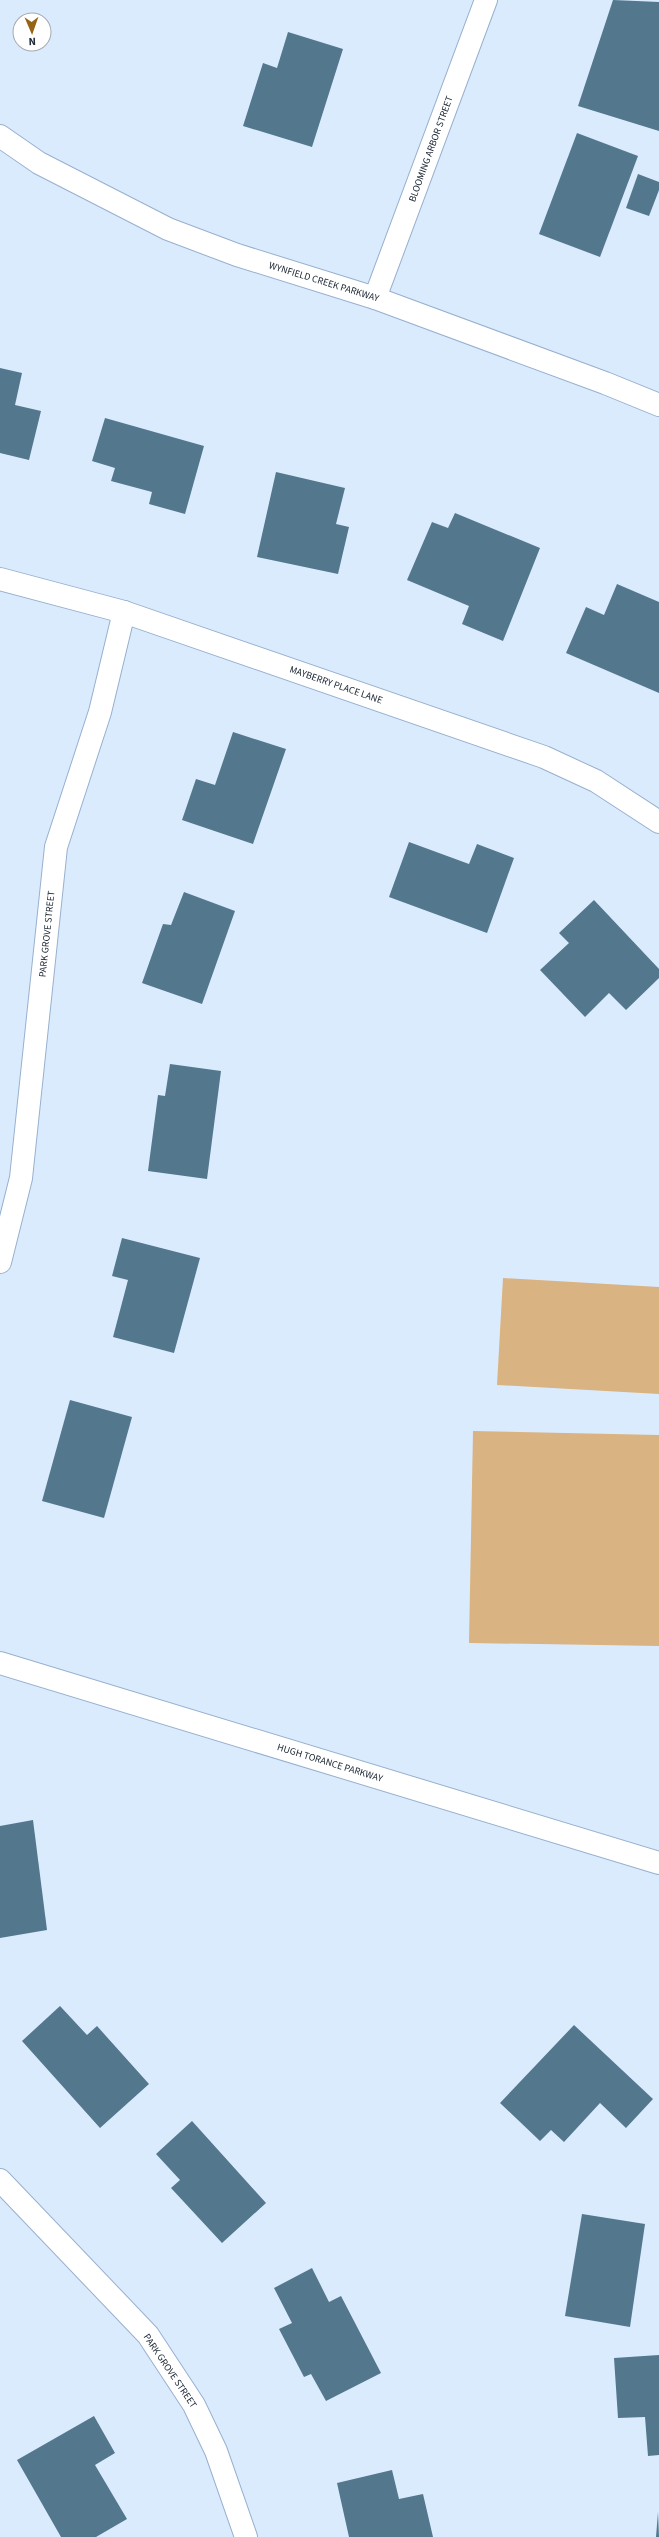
<svg xmlns="http://www.w3.org/2000/svg" width="659" height="2537" font-family="'Source Sans 3',sans-serif">
<style>
.green{fill:#d9b382}
.building{fill:#53778c}
.lines{fill:none;stroke-linecap:round;stroke-linejoin:round}
.street-casing{stroke:#97b0ce;stroke-width:24}
.secondary-casing{stroke:#97b0ce;stroke-width:24}
.street{stroke:#fff;stroke-width:22}
.secondary{stroke:#fff;stroke-width:22}
.labels{text-anchor:middle;dominant-baseline:central;stroke-width:4;stroke-linejoin:round;paint-order:stroke}
.street-label{font-size:10px;fill:#212b37;stroke:#fff}
</style>
<rect width="100%" height="100%" fill="#dbebfe"/>
<g class="green">
<polygon points="503,1278 659,1287 659,1394 497,1385"/>
<polygon points="473,1431 659,1435 659,1646 469,1643"/>
</g>
<g class="building">
<polygon points="613,0 659,2 659,131 578,106"/>
<polygon points="288,32 343,49 312,147 243,126 263,63 277,68"/>
<polygon points="577,133 638,156 600,257 539,234"/>
<polygon points="638,174 659,182 659,190 649,216 626,208"/>
<polygon points="0,368 22,373 15,405 41,411 29,460 0,453"/>
<polygon points="105,418 204,446 185,514 149,504 152,492 111,481 115,468 92,461"/>
<polygon points="276,472 345,488 336,524 349,527 338,574 257,557"/>
<polygon points="455,513 540,548 503,641 462,624 469,606 407,580 432,522 448,528"/>
<polygon points="617,584 659,602 659,693 566,653 586,607 604,615"/>
<polygon points="233,732 286,749 253,844 182,820 196,779 215,785"/>
<polygon points="409,842 469,864 477,844 514,858 487,933 389,897"/>
<polygon points="184,892 235,911 202,1004 142,983 163,924 171,925"/>
<polygon points="594,900 659,969 659,978 626,1010 609,993 585,1017 540,970 569,943 559,933"/>
<polygon points="170,1064 221,1071 207,1179 148,1171 158,1095 165,1096"/>
<polygon points="122,1238 200,1258 174,1353 113,1337 128,1280 112,1276"/>
<polygon points="70,1400 132,1417 104,1518 42,1501"/>
<polygon points="33,1820 47,1930 0,1938 0,1826"/>
<polygon points="60,2006 87,2035 97,2026 149,2084 100,2128 22,2041"/>
<polygon points="574,2025 653,2099 626,2128 600,2103 564,2142 551,2130 540,2141 500,2103"/>
<polygon points="192,2121 266,2203 222,2243 171,2188 180,2180 156,2154"/>
<polygon points="582,2214 645,2224 630,2327 565,2316"/>
<polygon points="312,2268 329,2302 341,2296 381,2373 326,2401 311,2374 304,2377 279,2329 292,2323 274,2288"/>
<polygon points="659,2355 659,2455 648,2456 645,2417 618,2418 614,2358"/>
<polygon points="94,2416 115,2453 95,2465 127,2519 96,2537 61,2537 17,2460"/>
<polygon points="392,2470 399,2499 423,2494 433,2537 349,2537 337,2483"/>
<polygon points="658,2512 659,2537 656,2537"/>
</g>
<g class="lines">
<g class="street-casing">
<g id="street">
<polyline points="375,298 486,0"/>
<polyline points="0,579 124,612 544,757 596,781 659,822"/>
<polyline points="0,1262 21,1178 56,847 100,712 124,612"/>
<polyline points="0,2180 148,2335 194,2405 216,2451 246,2537"/>
</g>
</g>
<g class="secondary-casing">
<g id="secondary">
<polyline points="0,136 39,163 168,229 237,255 375,298 605,383 659,405"/>
<polyline points="0,1663 659,1863"/>
</g>
</g>
<use href="#street" class="street"/>
<use href="#secondary" class="secondary"/>
</g>
<g class="labels">
<g class="street-label">
<text transform="translate(431 149) rotate(-70)">BLOOMING ARBOR STREET</text>
<text transform="translate(324 282) rotate(17)">WYNFIELD CREEK PARKWAY</text>
<text transform="translate(336 685) rotate(19)">MAYBERRY PLACE LANE</text>
<text transform="translate(47 934) rotate(-84)">PARK GROVE STREET</text>
<text transform="translate(330 1763) rotate(17)">HUGH TORANCE PARKWAY</text>
<text transform="translate(170 2371) rotate(56)">PARK GROVE STREET</text>
</g>
</g>
<g transform="translate(32 32) rotate(178)"><circle r="19" fill="#ffffff" stroke="#a6aaaf"/>
<path d="M0-3L7 15L0 10L-7 15Z" fill="#956516"/>
<text y="-6" font-size="11" font-weight="bold" text-anchor="middle" fill="#212b37">N</text>
</g>
</svg>
